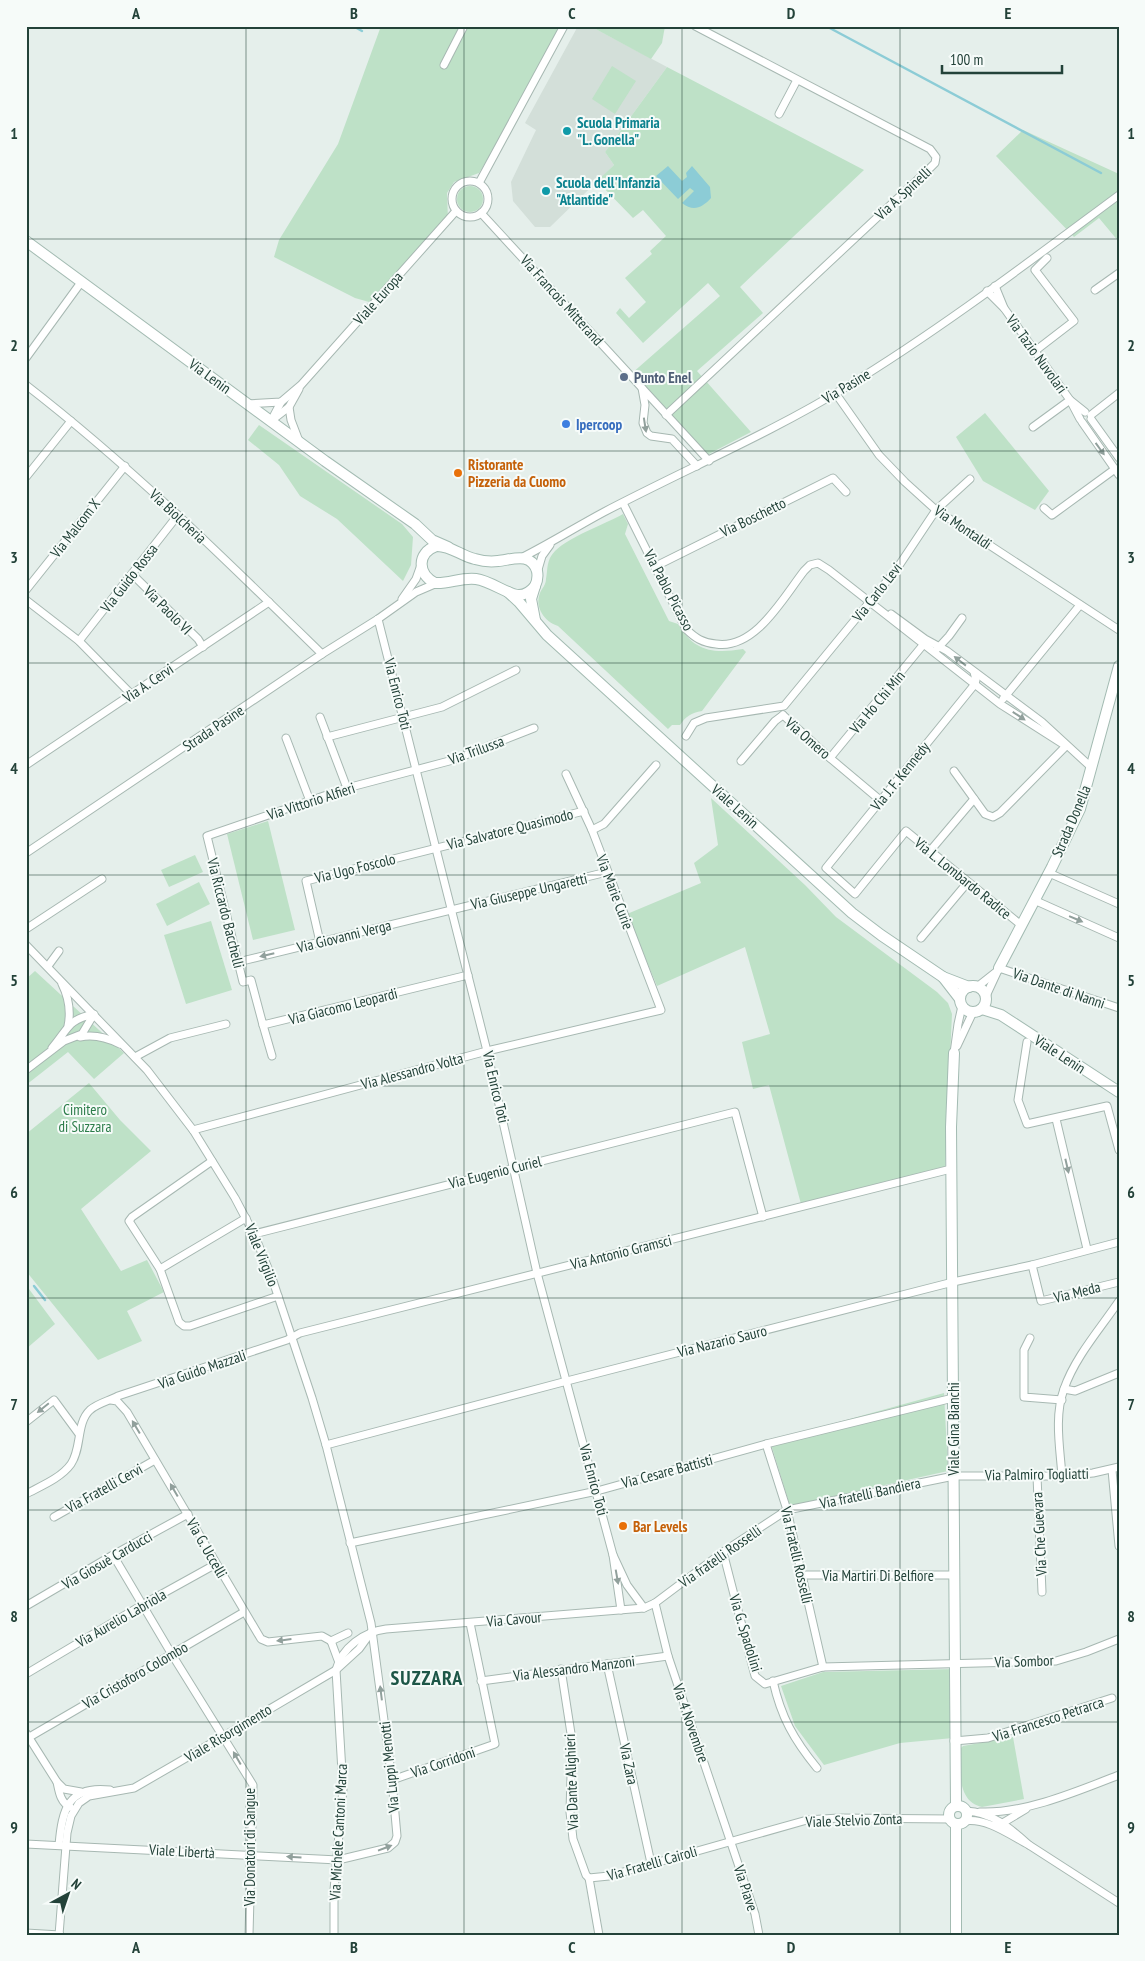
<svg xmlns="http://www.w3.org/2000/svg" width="1145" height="1961" font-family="'PT Sans Narrow',sans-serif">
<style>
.built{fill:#d3dfd9}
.green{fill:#bee1c7}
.water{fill:#8cccd6}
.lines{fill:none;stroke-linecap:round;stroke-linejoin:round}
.stream{stroke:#8cccd6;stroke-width:2.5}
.street-casing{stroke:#a7b8b2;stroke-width:9}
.secondary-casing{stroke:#a3bbb2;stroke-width:12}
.street{stroke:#fff;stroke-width:7}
.secondary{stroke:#fff;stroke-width:10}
.oneway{fill:#91a09c}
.grid{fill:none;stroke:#234239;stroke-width:1;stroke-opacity:0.55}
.culture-dot{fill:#0f9aa8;stroke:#f6fbf9;stroke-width:2}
.service-dot{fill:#5c6f8a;stroke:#f6fbf9;stroke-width:2}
.shop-dot{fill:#3f7fe0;stroke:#f6fbf9;stroke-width:2}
.food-dot{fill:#e8710a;stroke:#f6fbf9;stroke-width:2}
.labels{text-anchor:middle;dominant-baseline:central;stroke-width:4;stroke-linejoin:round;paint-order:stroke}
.culture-label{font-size:15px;font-weight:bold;fill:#0d838f;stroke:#f6fbf9;text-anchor:start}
.street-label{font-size:15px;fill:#234239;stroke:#f6fbf9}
.service-label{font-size:15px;font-weight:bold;fill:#4e5e75;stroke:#f6fbf9;text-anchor:start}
.shop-label{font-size:15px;font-weight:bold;fill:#366cbe;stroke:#f6fbf9;text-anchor:start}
.food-label{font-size:15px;font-weight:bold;fill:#c56008;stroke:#f6fbf9;text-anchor:start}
.park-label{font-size:15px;fill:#2b7c49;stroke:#f6fbf9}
.district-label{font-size:20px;font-weight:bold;letter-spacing:1px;fill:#1d5647;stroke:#f6fbf9}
.neatline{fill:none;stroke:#234239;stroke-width:2}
.grid-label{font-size:16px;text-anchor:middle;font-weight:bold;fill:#234239}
</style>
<rect width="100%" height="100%" fill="#e5efeb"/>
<polygon class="built" points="578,26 590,26 667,67 605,152 614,165 550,227 535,227 513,201 511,182 536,130 525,123"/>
<g class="green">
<polygon points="381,26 560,26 513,118 479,173 454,182 447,193 448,220 369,302 355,298 274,257 279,240 338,144"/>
<polygon points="590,26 665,26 662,43 651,59"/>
<polygon points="612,66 636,81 615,114 592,99"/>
<polygon points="667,67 864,170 740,287 763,313 697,371 751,432 707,455 631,374 720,296 708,283 643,343 616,313 620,308 629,318 646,302 625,278 652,254 650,251 666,236 643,210 633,218 597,181 614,165 605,152"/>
<polygon points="1023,130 1119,174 1119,242 1099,218 1074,237 996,156"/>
<circle cx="470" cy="199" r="13"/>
<polygon points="985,413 1049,491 1035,510 983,481 956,437"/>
<polygon points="259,425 402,524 413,537 411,565 403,581 337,519 300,496 279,465 248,440"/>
<path d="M623 514 628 524 625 534 669 621 678 624C694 651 712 654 743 649L746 652 702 711C691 713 686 716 680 725H672L668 729 558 626C545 622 534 607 540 593 542 588 546 585 546 579 548 569 546 560 555 551 569 537 605 524 623 514Z"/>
<polygon points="711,798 805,885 836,917 937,992 948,1003 952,1014 945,1168 801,1204 769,1085 753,1089 742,1042 770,1034 745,947 657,986 627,914 701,883 694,863 718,845"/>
<polygon points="268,821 295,930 253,940 227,834"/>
<polygon points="195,855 203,872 169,887 161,870"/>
<polygon points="199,882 210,904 167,926 156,904"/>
<polygon points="211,921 232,990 186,1004 164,935"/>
<polygon points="35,971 124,1053 94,1079 68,1052 26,1085 26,979"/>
<polygon points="89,1083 120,1120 151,1151 81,1209 121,1271 147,1260 164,1292 127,1311 142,1341 98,1360 26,1271 26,1134"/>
<polygon points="26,1285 55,1324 26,1349"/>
<polygon points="944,1393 948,1471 790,1506 770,1441"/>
<polygon points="955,1669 953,1738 900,1743 824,1765 795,1726 781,1686 823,1672"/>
<path d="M1013 1737 1024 1799 982 1807C956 1801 960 1768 961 1748L963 1746Z"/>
</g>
<path class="water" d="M668 166 682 181 687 177 686 173 692 166 710 187 711 198C702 208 693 212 682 203L694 191 690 188 678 199 656 176Z"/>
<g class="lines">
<g class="stream">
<polyline points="353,26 362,31"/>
<polyline points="826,26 1101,173"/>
<polyline points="34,1286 45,1300"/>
</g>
<g class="street-casing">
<g id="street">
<polyline points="444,65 464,26"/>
<polyline points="779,114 797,80"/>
<circle cx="470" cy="199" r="18"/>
<polyline points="479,183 564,26"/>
<polyline points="481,213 642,388"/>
<polyline points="1095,290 1119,273"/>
<polyline points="987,291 1004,308 995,286"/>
<polyline points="1004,308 1070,400 1033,427"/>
<polyline points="1035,351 1074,321 1035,270 1047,258"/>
<polyline points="26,358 82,281"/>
<path d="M26 385C132 467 227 561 322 654"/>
<polyline points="836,394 879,455 905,482 936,510 1119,630"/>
<polyline points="247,404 281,402 301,385 456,211"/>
<polyline points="666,415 930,168 935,163 936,157 930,149 695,26"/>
<polyline points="1091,415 1119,393"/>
<polyline points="1080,419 1070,400 1085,412"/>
<polyline points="1091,419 1119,458"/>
<polyline points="271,421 289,407"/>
<polyline points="271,421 281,402"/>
<polyline points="1082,422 1119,475"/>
<polyline points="299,441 291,420 289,407 299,389"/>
<polyline points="697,466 672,439 651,436 647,433 643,423 645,405 642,388 709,461"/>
<polyline points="26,477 71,421"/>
<path d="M623 503 686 629C695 638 703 643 716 644 755 650 783 598 804 571L810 565 818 563 829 570 1000 704 1066 746"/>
<polyline points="1044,508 1052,515 1115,469"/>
<path d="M521 558C549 544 576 527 604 512 684 470 769 434 846 387 941 329 1030 261 1119 195"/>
<polyline points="656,566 833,478 846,492"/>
<polyline points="537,573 542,556 550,545"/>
<polyline points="132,574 198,639 203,647"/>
<polyline points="26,590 125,466"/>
<polyline points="402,599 416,579 421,565"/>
<polyline points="26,600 79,641 131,694"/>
<polyline points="891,614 925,639 947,651 1042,722 1092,768"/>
<polyline points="378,619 487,1051 537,1273 613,1555"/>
<polyline points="79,641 178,515"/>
<polyline points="937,649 949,636 962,618"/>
<polyline points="974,672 976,680 975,684 826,868 855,894 906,831 1021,925"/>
<polyline points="1003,699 1080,605"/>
<polyline points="783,715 830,758 880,800"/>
<polyline points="320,717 347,788"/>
<polyline points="686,736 694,723 706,718 784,706 896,570 936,510 970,479"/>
<polyline points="327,737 442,707 516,670"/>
<polyline points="286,738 310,801"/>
<polyline points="830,758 923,645"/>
<polyline points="741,761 775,721 783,715"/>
<polyline points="26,765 269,602"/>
<polyline points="954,771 985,814 993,817 1000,813 1066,746"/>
<polyline points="592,830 604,824 656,765"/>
<polyline points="930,851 974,799"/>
<polyline points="26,853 322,654 378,619 416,592 437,583"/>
<polyline points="1049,873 1119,904"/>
<polyline points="1034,900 1119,938"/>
<polyline points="26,929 102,879"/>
<polyline points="921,938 968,882"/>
<polyline points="320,942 306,881 584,811"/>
<polyline points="26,945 147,1070 193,1130 235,1198 254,1234 272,1278 312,1398 326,1445 371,1623 392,1780 397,1836 395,1842 388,1848 338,1860 26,1844"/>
<polyline points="238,962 607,872"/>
<polyline points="48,966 59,951"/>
<polyline points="999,968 1119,1008"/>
<polyline points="468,975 263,1025 251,980 243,982 207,836 347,788 453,760 534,728"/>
<path d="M62 984C69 998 71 1011 68 1026"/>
<polyline points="977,987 996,972"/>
<polyline points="986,996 999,968"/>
<polyline points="263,1025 272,1056"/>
<path d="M80 1037C94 1034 106 1037 120 1044"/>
<polyline points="1027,1042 1018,1100 1027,1124 1107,1106 1119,1150"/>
<polyline points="957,1046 973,1012"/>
<polyline points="954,1053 958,1024 962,1006"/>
<polyline points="135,1057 170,1038 226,1024"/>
<path d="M26 1070 64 1041 82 1034 94 1014C67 1020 69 1028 52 1048"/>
<polyline points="1056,1119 1087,1249"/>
<polyline points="193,1130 487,1051 661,1010 592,830 566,774"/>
<polyline points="212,1161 132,1217 129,1221 160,1269 179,1322 184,1326 190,1326 278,1296"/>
<polyline points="254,1234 735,1112 763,1217"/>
<polyline points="1032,1265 1041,1301 1119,1282"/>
<polyline points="160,1269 246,1218"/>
<polyline points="1030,1338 1024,1350 1024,1397 1062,1400"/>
<polyline points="1064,1389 1075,1391 1119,1373"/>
<polyline points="111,1400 117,1401 127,1412 261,1639 268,1642 322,1636 331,1641"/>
<polyline points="26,1422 54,1400 79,1434"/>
<polyline points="766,1444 787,1510 823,1667"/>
<polyline points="326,1445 567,1381 953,1282 1032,1265 1119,1242"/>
<polyline points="1112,1470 1119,1546"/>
<polyline points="1037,1476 1042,1592"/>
<path d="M1062 1476C1060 1448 1054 1416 1064 1389 1075 1357 1100 1329 1119 1301"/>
<path d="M26 1494C41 1486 61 1478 71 1464 82 1448 76 1423 90 1410 98 1403 109 1401 118 1396L287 1340 300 1333 951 1169"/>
<polyline points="54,1517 155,1460"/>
<polyline points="350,1543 597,1491 766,1444 953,1398"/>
<polyline points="723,1552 755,1676 765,1684 823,1667 1056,1661 1086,1652 1119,1639"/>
<polyline points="113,1555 171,1653 253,1785 249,1935"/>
<polyline points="801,1575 955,1575"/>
<polyline points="655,1603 668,1656 755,1914 759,1935"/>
<polyline points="26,1606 113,1555 188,1514"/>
<polyline points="621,1610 613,1555 627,1585 644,1608"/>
<polyline points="331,1641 338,1660"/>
<polyline points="331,1641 348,1633"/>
<polyline points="607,1664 651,1863"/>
<polyline points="561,1669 572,1740 570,1812 573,1839 586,1875 589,1878 609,1876 807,1820 839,1818 950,1819"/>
<polyline points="26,1674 142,1605 216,1564"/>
<polyline points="481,1681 668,1656"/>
<path d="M773 1681C781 1717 794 1740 817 1768"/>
<polyline points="26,1733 57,1782 64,1789 81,1792"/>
<polyline points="26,1739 244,1612"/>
<polyline points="954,1741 988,1738 1112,1698"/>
<polyline points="392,1780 495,1744 470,1623"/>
<path d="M57 1782C59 1791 60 1802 70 1807"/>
<path d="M980 1812C1024 1814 1078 1791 1119 1775"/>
<path d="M964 1821C986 1817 1010 1835 1029 1845 1010 1828 992 1812 966 1811"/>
<polyline points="1001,1824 1026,1809"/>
<path d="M59 1845C62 1810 68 1785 110 1790"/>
<polyline points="1029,1845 1119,1903"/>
<polyline points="589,1878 599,1935"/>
<polyline points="26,1933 60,1935"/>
<polyline points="59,1935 67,1833 71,1816 79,1803 89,1796 134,1788 224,1736 336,1670 359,1649 372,1631"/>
<path d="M334 1935V1890L343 1789 336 1670C342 1647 364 1632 386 1629L644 1608 655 1603 723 1552 787 1510 954 1476H1062L1093 1473 1119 1467"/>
</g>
</g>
<g class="secondary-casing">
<g id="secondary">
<polyline points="26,241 325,461 415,524 432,540 448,547"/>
<path d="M436 546C450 545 461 556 475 559 482 561 490 562 498 561 511 560 531 551 537 571 538 576 537 582 535 586 531 591 525 595 519 595 508 595 491 581 476 579 462 577 449 584 435 583 417 574 417 553 436 546Z"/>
<polyline points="535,586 531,599 535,620"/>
<polyline points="508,592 519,602 547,635 852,913 881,935 943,977 969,987"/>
<polyline points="999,968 1052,867 1080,809 1119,666"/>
<polyline points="943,977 960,999"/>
<circle cx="973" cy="999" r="13"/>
<polyline points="982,1009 1001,1015 1119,1092"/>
<polyline points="954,1053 951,1127 956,1806"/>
<circle cx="958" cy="1815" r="9"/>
<polyline points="956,1824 956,1935"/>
</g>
</g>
<use href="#street" class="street"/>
<use href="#secondary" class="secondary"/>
</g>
<defs><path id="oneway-solid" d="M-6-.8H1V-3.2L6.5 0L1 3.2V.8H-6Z" transform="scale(1.25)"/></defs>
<g class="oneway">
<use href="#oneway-solid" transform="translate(645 425) rotate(81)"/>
<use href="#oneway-solid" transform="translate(1100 449) rotate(54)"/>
<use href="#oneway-solid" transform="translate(960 661) rotate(-142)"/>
<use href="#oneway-solid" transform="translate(1019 716) rotate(33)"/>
<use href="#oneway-solid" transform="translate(1076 919) rotate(23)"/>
<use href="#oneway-solid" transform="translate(267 955) rotate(167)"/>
<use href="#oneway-solid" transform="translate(1067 1166) rotate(77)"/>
<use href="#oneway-solid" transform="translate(43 1408) rotate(141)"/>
<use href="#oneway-solid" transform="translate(136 1427) rotate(-121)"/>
<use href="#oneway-solid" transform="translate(174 1490) rotate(-120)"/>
<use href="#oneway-solid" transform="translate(617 1577) rotate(80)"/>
<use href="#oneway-solid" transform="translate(284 1640) rotate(173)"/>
<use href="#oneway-solid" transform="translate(381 1693) rotate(-97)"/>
<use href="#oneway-solid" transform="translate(237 1758) rotate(-120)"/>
<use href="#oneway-solid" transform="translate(385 1848) rotate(-21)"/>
<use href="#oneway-solid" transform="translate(294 1857) rotate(-177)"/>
</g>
<path class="grid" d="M246 26V1935M464 26V1935M682 26V1935M900 26V1935M26 239H1119M26 451H1119M26 663H1119M26 875H1119M26 1086H1119M26 1298H1119M26 1510H1119M26 1722H1119"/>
<g class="culture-dot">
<circle cx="567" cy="131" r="5"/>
<circle cx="546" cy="191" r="5"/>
</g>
<circle class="service-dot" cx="624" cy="377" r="5"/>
<circle class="shop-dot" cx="566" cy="424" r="5"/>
<g class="food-dot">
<circle cx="458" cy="473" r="5"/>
<circle cx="623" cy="1526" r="5"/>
</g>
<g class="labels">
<g class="culture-label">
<text x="577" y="122">Scuola Primaria<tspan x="577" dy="17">"L. Gonella"</tspan></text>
<text x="556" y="182">Scuola dell'Infanzia<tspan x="556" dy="17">"Atlantide"</tspan></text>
</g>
<g class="street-label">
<text transform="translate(903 193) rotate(-43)">Via A. Spinelli</text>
<text transform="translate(378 298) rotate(-48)">Viale Europa</text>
<text transform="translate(562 300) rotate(48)">Via Francois Mitterand</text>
<text transform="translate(1037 354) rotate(54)">Via Tazio Nuvolari</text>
<text transform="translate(210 376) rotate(36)">Via Lenin</text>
<text transform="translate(846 386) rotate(-31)">Via Pasine</text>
<text transform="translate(178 516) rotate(43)">Via Biolcheria</text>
<text transform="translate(753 517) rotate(-26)">Via Boschetto</text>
<text transform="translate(963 527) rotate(34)">Via Montaldi</text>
<text transform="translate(75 528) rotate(-52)">Via Malcom X</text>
<text transform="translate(129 578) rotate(-52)">Via Guido Rossa</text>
<text transform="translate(669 590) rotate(62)">Via Pablo Picasso</text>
<text transform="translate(877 592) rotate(-52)">Via Carlo Levi</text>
<text transform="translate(168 610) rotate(45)">Via Paolo VI</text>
<text transform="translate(148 683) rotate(-34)">Via A. Cervi</text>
<text transform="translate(398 694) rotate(76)">Via Enrico Toti</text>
<text transform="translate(877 702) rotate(-50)">Via Ho Chi Min</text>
<text transform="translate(213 728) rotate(-34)">Strada Pasine</text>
<text transform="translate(808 738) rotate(41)">Via Omero</text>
<text transform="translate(476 750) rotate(-20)">Via Trilussa</text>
<text transform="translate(900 776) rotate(-51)">Via J. F. Kennedy</text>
<text transform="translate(311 801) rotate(-18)">Via Vittorio Alfieri</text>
<text transform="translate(735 806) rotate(42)">Viale Lenin</text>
<text transform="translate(1071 821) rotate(-67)">Strada Donella</text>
<text transform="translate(510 829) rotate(-14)">Via Salvatore Quasimodo</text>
<text transform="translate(355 868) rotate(-14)">Via Ugo Foscolo</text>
<text transform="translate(963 878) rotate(39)">Via L. Lombardo Radice</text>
<text transform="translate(529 891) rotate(-13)">Via Giuseppe Ungaretti</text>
<text transform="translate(615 892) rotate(69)">Via Marie Curie</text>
<text transform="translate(226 913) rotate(76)">Via Riccardo Bacchelli</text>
<text transform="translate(344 936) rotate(-14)">Via Giovanni Verga</text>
<text transform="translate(1059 988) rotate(19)">Via Dante di Nanni</text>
<text transform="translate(343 1006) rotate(-14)">Via Giacomo Leopardi</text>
<text transform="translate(1060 1054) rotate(33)">Viale Lenin</text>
<text transform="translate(412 1071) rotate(-15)">Via Alessandro Volta</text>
<text transform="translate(496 1087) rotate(77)">Via Enrico Toti</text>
<text transform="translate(495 1172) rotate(-14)">Via Eugenio Curiel</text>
<text transform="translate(621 1252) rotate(-14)">Via Antonio Gramsci</text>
<text transform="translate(262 1255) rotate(68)">Viale Virgilio</text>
<text transform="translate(1077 1292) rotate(-14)">Via Meda</text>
<text transform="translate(722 1341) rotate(-14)">Via Nazario Sauro</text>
<text transform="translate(202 1369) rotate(-19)">Via Guido Mazzali</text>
<text transform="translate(953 1429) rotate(-90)">Viale Gina Bianchi</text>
<text transform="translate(667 1471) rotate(-15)">Via Cesare Battisti</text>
<text transform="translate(1037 1474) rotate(-1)">Via Palmiro Togliatti</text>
<text transform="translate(594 1480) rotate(75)">Via Enrico Toti</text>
<text transform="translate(104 1488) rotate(-29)">Via Fratelli Cervi</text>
<text transform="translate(870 1493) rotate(-12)">Via fratelli Bandiera</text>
<text transform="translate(1039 1534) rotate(-93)">Via Che Guevara</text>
<text transform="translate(207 1548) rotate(60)">Via G. Uccelli</text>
<text transform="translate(797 1555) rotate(77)">Via Fratelli Rosselli</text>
<text transform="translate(720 1556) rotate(-35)">Via fratelli Rosselli</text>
<text transform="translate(107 1560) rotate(-30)">Via Giosuè Carducci</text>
<text x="878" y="1575">Via Martiri Di Belfiore</text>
<text transform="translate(121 1618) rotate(-30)">Via Aurelio Labriola</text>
<text transform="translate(514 1619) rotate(-5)">Via Cavour</text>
<text transform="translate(746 1633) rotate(73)">Via G. Spadolini</text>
<text transform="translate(1024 1661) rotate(-2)">Via Sombor</text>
<text transform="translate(574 1668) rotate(-7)">Via Alessandro Manzoni</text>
<text transform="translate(135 1675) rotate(-30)">Via Cristoforo Colombo</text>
<text transform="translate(1048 1719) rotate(-18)">Via Francesco Petrarca</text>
<text transform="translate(691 1723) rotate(71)">Via 4 Novembre</text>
<text transform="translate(228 1733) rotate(-31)">Viale Risorgimento</text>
<text transform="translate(443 1762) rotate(-19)">Via Corridoni</text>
<text transform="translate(629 1764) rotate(78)">Via Zara</text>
<text transform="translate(389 1767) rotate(-96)">Via Luppi Menotti</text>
<text transform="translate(571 1782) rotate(-92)">Via Dante Alighieri</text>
<text transform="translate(854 1820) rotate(-2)">Viale Stelvio Zonta</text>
<text transform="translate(338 1832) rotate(-87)">Via Michele Cantoni Marca</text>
<text transform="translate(249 1847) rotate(-90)">Via Donatori di Sangue</text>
<text transform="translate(182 1851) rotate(3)">Viale Libertà</text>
<text transform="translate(652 1863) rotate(-16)">Via Fratelli Cairoli</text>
<text transform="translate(746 1888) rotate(72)">Via Piave</text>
</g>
<g class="service-label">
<text x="634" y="377">Punto Enel</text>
</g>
<g class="shop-label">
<text x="576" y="424">Ipercoop</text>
</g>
<g class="food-label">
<text x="468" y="464">Ristorante<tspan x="468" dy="17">Pizzeria da Cuomo</tspan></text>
<text x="633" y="1526">Bar Levels</text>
</g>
<g class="park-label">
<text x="85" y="1109">Cimitero<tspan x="85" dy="17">di Suzzara</tspan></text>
</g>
<g class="district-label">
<text x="427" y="1678">SUZZARA</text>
</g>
</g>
<rect width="1145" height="1961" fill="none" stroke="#f6fbf9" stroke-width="55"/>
<g transform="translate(68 1894) rotate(40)" stroke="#f6fbf9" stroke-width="4" paint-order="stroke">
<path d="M0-4L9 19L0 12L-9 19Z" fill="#234239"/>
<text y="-8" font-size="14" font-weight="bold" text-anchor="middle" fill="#234239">N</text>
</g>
<path d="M942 65v8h120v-8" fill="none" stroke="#234239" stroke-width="2.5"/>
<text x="950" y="65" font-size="15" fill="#234239" stroke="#f6fbf9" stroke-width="4" paint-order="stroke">100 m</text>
<rect x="28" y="28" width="1090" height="1906" class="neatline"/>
<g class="grid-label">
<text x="136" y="19">A</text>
<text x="354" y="19">B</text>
<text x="572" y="19">C</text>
<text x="791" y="19">D</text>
<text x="1008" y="19">E</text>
<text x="14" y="139">1</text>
<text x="1131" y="139">1</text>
<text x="14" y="351">2</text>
<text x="1131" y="351">2</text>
<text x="14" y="563">3</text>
<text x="1131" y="563">3</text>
<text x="14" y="774">4</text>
<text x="1131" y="774">4</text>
<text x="14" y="986">5</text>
<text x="1131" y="986">5</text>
<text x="14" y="1198">6</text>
<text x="1131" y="1198">6</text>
<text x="14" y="1410">7</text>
<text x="1131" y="1410">7</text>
<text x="14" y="1622">8</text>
<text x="1131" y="1622">8</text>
<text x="14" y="1833">9</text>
<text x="1131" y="1833">9</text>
<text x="136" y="1953">A</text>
<text x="354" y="1953">B</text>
<text x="572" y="1953">C</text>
<text x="791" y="1953">D</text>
<text x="1008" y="1953">E</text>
</g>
</svg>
